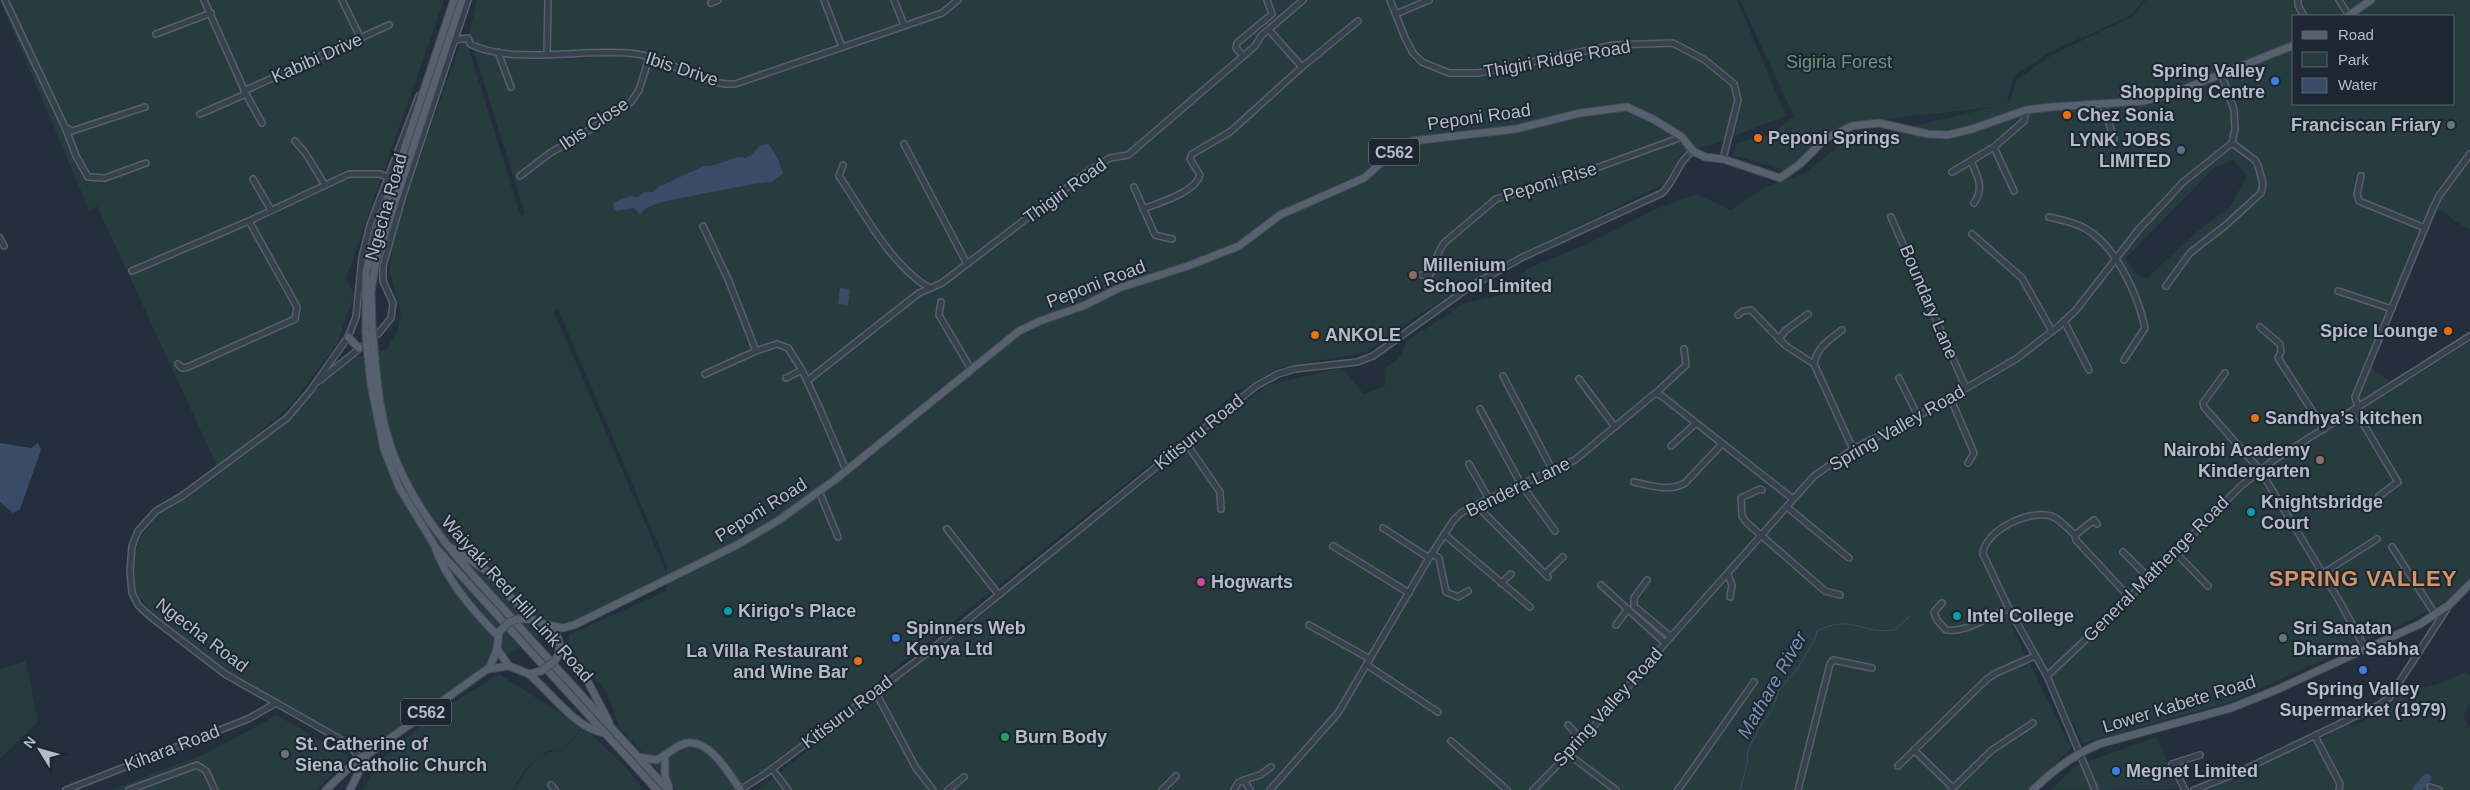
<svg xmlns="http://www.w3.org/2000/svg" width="2470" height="790" font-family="Helvetica,sans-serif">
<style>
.green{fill:#263c3f;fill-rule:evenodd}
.water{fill:#394c67}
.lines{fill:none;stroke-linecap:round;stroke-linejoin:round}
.stream{stroke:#394c67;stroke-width:1}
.river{stroke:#394c67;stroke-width:9}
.minor-casing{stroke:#565f6c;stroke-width:8}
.major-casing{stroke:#414a57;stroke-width:9}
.minor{stroke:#38414e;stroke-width:5}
.major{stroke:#56606e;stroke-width:7}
.major-bridge-casing{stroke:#414a57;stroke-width:9;stroke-linecap:butt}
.major-bridge{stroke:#56606e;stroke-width:7}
.shop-dot{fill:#3f7fe0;stroke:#1d2633;stroke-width:2}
.food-dot{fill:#e8710a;stroke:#1d2633;stroke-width:2}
.worship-dot{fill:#6b7280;stroke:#1d2633;stroke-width:2}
.service-dot{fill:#5c6f8a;stroke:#1d2633;stroke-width:2}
.education-dot{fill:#8d6e63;stroke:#1d2633;stroke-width:2}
.culture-dot{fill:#0f9aa8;stroke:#1d2633;stroke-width:2}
.hotel-dot{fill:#d1479c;stroke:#1d2633;stroke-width:2}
.leisure-dot{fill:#2e9e5b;stroke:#1d2633;stroke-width:2}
.labels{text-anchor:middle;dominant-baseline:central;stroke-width:4;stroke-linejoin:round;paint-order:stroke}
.shield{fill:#1d2633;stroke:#878f9c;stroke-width:1}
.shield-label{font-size:16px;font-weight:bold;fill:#b4bcc9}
.street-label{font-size:18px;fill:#b4bcc9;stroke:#1d2633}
.park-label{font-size:18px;fill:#6b9a76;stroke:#1d2633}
.poi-label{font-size:18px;font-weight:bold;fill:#b4bcc9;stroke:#1d2633;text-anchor:start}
.water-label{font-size:19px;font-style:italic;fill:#7c92b1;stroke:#1d2633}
.district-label{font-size:22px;font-weight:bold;letter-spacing:1px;fill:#d59563;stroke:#1d2633}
</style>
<rect width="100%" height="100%" fill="#242f3e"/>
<g class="green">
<polygon points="0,0 444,0 346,278 354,295 337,344 290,406 218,468 97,206 89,210"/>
<path d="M477 0H1737L1786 116 1711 145 1682 153 1664 184 1514 257 1434 305 1366 352 1280 368 1236 392 1157 459 825 724 735 790H677L620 728 606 691 568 650 569 635 666 591V575L484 666 363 752 332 730 213 666 152 613 136 592 133 573 136 549 143 533 160 513 287 420 328 377 352 358 387 349 397 331 401 312 390 271 393 240 401 210 460 45 466 40 521 217 525 214 469 35ZM558 309 667 565V574L554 312Z"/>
<path d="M1740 0H2144L2132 15 2050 52 2013 77 2007 104 2009 103 2017 80 2052 55 2133 16 2146 0H2470V229L2454 221 2442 210 2437 211 2371 368 2391 382 2407 381 2470 342V587L2421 615 2228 703 2083 743 2019 617 2011 625 2071 748 2031 790H758L1267 385 1342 368 1364 394 1385 386 1384 369 1399 358 1407 341 1465 303 1505 294 1527 269 1587 244 1654 210 1696 194 1731 210 1765 187 1805 173 1841 144 1993 107 1850 123 1820 139 1798 163 1786 170 1733 155 1737 143 1773 133 1794 116ZM2294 16H2454V104H2294ZM2233 160 2247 175 2231 206 2198 231 2147 278 2138 276 2126 258 2215 167Z"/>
<polygon points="26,661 38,722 0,759 0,669"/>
<polygon points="2464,673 2470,675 2470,703 2463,718 2470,728 2470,790 2199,790 2329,736 2340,715 2353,727 2381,711 2403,692 2438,684"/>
<polygon points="499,674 582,727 563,750 548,751 539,759 549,752 563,751 583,727 628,769 643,790 514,790 528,768 537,760 527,767 512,790 363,790 380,761 436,713"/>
<polygon points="277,715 350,758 316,790 111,790 207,753"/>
<polygon points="2157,737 2178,789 2050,790 2077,765"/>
</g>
<g class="water">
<polygon points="769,144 778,159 783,174 771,182 753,184 661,202 646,208 640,214 634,208 616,211 613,207 614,202 631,196 637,197 645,192 654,192 658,187 704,166 711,166 738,157 745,158 751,155 761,145"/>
<polygon points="840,288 850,289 848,305 838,304"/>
<polygon points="0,443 31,448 38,443 41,450 20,509 13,513 0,502"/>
</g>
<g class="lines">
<path class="stream" d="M1740 790 1747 764 1748 750 1759 728 1772 710 1779 690 1797 669 1814 641 1817 631C1853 613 1861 635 1895 630L1910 616"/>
<polyline class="river" points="2417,790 2427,778"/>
<g class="minor-casing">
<g id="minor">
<polyline points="5,0 65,127 72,131 145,107"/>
<polyline points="204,0 246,94 262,123"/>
<polyline points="342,0 361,39"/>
<polyline points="824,0 842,47"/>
<polyline points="894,0 904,25"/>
<polyline points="1390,0 1405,38 1413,53 1422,62 1449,73 1478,73 1614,45 1673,43 1705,60 1734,84 1738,100 1723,159"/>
<polyline points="2298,0 2298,5 2304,16"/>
<polyline points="2339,0 2349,16"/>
<polyline points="711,3 718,0"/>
<polyline points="1396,14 1429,0"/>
<polyline points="1269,30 1302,67"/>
<polyline points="156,34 211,13"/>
<path d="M455 40 468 38 470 44C513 66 588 47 637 54 670 59 701 86 735 84L942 13 958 0"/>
<polyline points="498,52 511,87"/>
<polyline points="547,54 548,0"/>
<polyline points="1243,56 1236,48 1237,43 1272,14 1267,0"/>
<polyline points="244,91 389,25"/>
<polyline points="2103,105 2114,139"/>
<polyline points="200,114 246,94"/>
<polyline points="65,127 76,156 88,177 105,178 146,163"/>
<polyline points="295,141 306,154 325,185"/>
<polyline points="904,144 967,264"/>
<polyline points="1994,147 2014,191"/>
<path d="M1971 161C1977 176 1985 188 1974 203"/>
<path d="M843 165 839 176C865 214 889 263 929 288"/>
<polyline points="1952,172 1994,147 2024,121 2026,110"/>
<polyline points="520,176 550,153 608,119 631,102 639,90 649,58"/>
<polyline points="2361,176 2357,194 2359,201 2425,228"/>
<polyline points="253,179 271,210"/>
<polyline points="1134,187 1155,235 1172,239"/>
<path d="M1143 209C1158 203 1195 193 1200 175L1190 159 1192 154 1230 132 1302 67 1358 21"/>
<polyline points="1891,217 1966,388"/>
<path d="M2049 217C2061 220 2075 222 2086 229 2116 246 2138 295 2145 328L2124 360"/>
<polyline points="703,226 728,279 756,351"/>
<polyline points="1972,234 2022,278 2052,331"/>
<polyline points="0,238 4,246"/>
<polyline points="132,271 249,221 349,174 380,174 387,177"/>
<path d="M1422 275 1429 276C1436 265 1436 254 1444 243L1496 199 1574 176 1682 137"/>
<polyline points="2166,286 2190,253 2226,225 2261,193 2263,184 2258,165 2255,160 2232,143"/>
<polyline points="2338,291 2392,309"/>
<polyline points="941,302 939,315 971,369"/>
<polyline points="1738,315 1743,311 1751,310 1786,346 1814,364"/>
<polyline points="2064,321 2089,370"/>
<polyline points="2260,327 2280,344 2281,352 2278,358 2324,429"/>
<path d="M1842 330C1829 340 1817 347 1814 364L1853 449"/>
<polyline points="1779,339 1785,331 1808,314"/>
<polyline points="178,364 182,368 188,367 295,319 297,307 249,221"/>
<polyline points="2225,373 2203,403 2204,407 2260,470 2340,602 2365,648"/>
<polyline points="705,374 756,351 777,344 788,348 802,370 820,409 846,470"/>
<polyline points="1503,376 1552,469"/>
<polyline points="786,378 802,370"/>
<polyline points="1899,378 1918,416"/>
<polyline points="1579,379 1615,427"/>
<polyline points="319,381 379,333 391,318 393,303 383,281 383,266 403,195 468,0"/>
<polyline points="807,381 919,293 942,283 1090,170 1110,158 1128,155 1255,46 1261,36 1303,0"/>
<polyline points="1656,393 1686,365 1684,349"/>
<polyline points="1950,397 1974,453 1968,463"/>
<polyline points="2358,407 2355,397 2433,208 2439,196 2470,154"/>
<polyline points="1480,409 1521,484 1555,531"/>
<polyline points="2355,410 2398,482 2379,496"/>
<polyline points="1186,443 1220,492 1221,509"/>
<polyline points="1671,446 1695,424"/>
<polyline points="1469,464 1489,499"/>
<path d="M1634 482C1651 486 1670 492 1685 483L1722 444"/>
<polyline points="1762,490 1760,489 1741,498 1742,516 1747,523 1825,591 1840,595"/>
<polyline points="819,491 838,537"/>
<polyline points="1476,505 1548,577"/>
<polyline points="1787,507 1849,558"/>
<polyline points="2097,524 2094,520 2075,535 2076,540 2129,597"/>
<polyline points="1383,528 1429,558"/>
<polyline points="947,529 999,595"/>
<polyline points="1444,534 1530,607"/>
<path d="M2075 535C2068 529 2059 518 2051 516 2029 509 1984 531 1983 554L2009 609 2047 676 2095 790"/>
<polyline points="1333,546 1409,593"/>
<polyline points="2392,547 2435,614"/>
<polyline points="2174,551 2208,586"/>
<polyline points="2123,552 2148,577"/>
<polyline points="1432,554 1439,558 1446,592 1458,597 1468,591"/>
<polyline points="1545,574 1563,557"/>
<polyline points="2322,574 2377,539"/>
<polyline points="1728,575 1732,585 1730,597"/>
<polyline points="1647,580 1634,598 1634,606 1671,637"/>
<polyline points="1501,583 1511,574"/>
<polyline points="1601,585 1665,643"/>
<path d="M1942 603 1934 612 1937 620 1946 630C1969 633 1988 615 2009 609"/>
<polyline points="1309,625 1370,659"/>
<polyline points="1616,625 1628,609"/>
<polyline points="1367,665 1438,712"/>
<polyline points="2047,676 2114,613 2241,486 2271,462 2470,336"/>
<polyline points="875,691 916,768 933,790"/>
<polyline points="1568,725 1582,740"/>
<polyline points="2315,736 2340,784 2339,790"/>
<polyline points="1451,741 1507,790"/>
<polyline points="1914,750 1953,788"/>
<polyline points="1568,754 1616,790"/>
<polyline points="359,758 353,749 338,738 225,674 151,617 138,605 132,593 130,571 132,546 138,531 156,511 182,496 287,418 310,391 348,337 356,317 362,257 370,225 419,96"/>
<polyline points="1898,766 1987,679 1996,673 2035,656"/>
<polyline points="772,769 788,790"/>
<polyline points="551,785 555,790"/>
<polyline points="2430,787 2439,790"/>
<polyline points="66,790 248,719 276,703"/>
<polyline points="129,790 197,765 206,771 215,790"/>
<path d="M740 790 765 774 927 653 1256 386 1278 374 1295 369 1357 362 1373 356 1468 288 1521 258 1662 193C1675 181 1678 161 1693 151"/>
<polyline points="948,790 964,777"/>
<polyline points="1162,790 1176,776"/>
<polyline points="1234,790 1238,783 1244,780"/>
<polyline points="1250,790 1244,780 1260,775 1271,767"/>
<polyline points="1270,790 1338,713 1429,558 1453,521 1461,513 1480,503 1575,460 1653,395 1656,393 1663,397 1793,499"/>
<polyline points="1533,790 1582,740 1668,640 1814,476 1853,449 1918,416 2016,359 2059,326 2076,310 2139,229 2162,205 2182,183 2232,143 2235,129 2234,110 2221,73"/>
<polyline points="1678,790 1754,682"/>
<polyline points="1798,790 1830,664 1833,660 1872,668"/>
<polyline points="1951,790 1992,750 2033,723"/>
<polyline points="2185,790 2172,764 2200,755"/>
<polyline points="2194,790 2237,773 2379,705 2389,698 2448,607"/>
</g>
</g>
<g class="major-casing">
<g id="major">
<polyline points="2348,16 2371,0"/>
<polyline points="372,327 371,292 376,260 462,0"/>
<polyline points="366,332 366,272 375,237 454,0"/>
<polyline points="348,337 359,348"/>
<polyline points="367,347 371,385 384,449 399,487 436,548 657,790"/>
<path d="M374 347C377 387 381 428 398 465 424 525 467 569 510 616 562 675 616 732 668 790"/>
<polyline points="451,548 487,571 531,619"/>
<path d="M436 550C448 582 474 612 498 636"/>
<path d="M517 619C541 616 573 636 554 662"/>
<polyline points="549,625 563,628 574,625 737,545 779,520 836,479 1019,331 1040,321 1083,306 1119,288 1188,266 1239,246 1280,215 1364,178 1391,154 1412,141 1516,129 1580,113 1627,107 1653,119 1682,137 1693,151 1705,157 1723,159 1780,178 1800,164 1825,139 1852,126 1879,123 1928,134 1948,135 1972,129 2026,110 2052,107 2144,101 2174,93 2294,45"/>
<polyline points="499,633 497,649 509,666 529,674 541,671"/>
<polyline points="559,649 588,682 609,722"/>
<polyline points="488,669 509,666"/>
<path d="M529 674C551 693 576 729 605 733"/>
<polyline points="665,756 665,776 669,788"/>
<path d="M639 757 656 760C667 756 675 745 687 743 710 739 729 774 740 789"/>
<polyline points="326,790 359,758 367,755 490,667 497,649"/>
<polyline points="350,790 367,755"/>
<path d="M2033 790C2053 770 2073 755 2099 744L2231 708 2276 690 2420 624 2449 605 2470 584"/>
</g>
</g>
<use href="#minor" class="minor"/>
<use href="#major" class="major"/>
<g class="major-bridge-casing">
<g id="major-bridge">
<polyline points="372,327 374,347"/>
<polyline points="366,332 367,347"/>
<polyline points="500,631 508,623 517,619"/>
<polyline points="541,671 554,662"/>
</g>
</g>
<use href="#major-bridge" class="major-bridge"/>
</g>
<g class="shop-dot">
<circle cx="2275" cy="81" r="5"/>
<circle cx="896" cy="638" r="5"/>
<circle cx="2363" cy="670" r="5"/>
<circle cx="2116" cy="771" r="5"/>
</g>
<g class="food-dot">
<circle cx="2067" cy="115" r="5"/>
<circle cx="1758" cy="138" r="5"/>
<circle cx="2448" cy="331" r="5"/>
<circle cx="1315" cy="335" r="5"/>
<circle cx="2255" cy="418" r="5"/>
<circle cx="858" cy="661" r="5"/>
</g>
<g class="worship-dot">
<circle cx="2451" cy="125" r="5"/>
<circle cx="2283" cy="638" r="5"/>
<circle cx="285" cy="754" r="5"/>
</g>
<circle class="service-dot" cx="2181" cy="150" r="5"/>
<g class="education-dot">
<circle cx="1413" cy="275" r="5"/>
<circle cx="2320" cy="460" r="5"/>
</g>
<g class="culture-dot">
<circle cx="2251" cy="512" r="5"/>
<circle cx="728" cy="611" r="5"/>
<circle cx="1957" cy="616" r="5"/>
</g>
<circle class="hotel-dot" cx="1201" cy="582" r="5"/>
<circle class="leisure-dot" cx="1005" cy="737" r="5"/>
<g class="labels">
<g class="shield">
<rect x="1369" y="138.5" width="50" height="27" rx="4"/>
<rect x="401" y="698.5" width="50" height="27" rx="4"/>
</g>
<g class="shield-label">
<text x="1394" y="152">C562</text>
<text x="426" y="712">C562</text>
</g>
<g class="street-label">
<text transform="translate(317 58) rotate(-24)">Kabibi Drive</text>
<text transform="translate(1557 59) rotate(-10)">Thigiri Ridge Road</text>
<text transform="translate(682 69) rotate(18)">Ibis Drive</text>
<text transform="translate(1479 117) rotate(-8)">Peponi Road</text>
<text transform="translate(594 124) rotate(-34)">Ibis Close</text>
<text transform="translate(1550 182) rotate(-17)">Peponi Rise</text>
<text transform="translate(1065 191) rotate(-36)">Thigiri Road</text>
<text transform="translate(386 207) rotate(-74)">Ngecha Road</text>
<text transform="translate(1096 284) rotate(-21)">Peponi Road</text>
<text transform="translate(1929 302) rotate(67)">Boundary Lane</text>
<text transform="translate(1897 428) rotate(-30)">Spring Valley Road</text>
<text transform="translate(1199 432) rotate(-39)">Kitisuru Road</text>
<text transform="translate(1518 487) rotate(-26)">Bendera Lane</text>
<text transform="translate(761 510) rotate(-32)">Peponi Road</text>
<text transform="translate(2156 569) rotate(-45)">General Mathenge Road</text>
<text transform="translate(517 599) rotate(48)">Waiyaki Red Hill Link Road</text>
<text transform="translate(202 635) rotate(37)">Ngecha Road</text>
<text transform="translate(2179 704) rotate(-17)">Lower Kabete Road</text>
<text transform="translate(1608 707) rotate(-48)">Spring Valley Road</text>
<text transform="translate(847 712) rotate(-37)">Kitisuru Road</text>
<text transform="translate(172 748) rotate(-21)">Kihara Road</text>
</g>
<g class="park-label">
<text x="1839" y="62">Sigiria Forest</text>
</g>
<g class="poi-label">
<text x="2265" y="71" text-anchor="end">Spring Valley<tspan x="2265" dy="21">Shopping Centre</tspan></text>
<text x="2077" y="115">Chez Sonia</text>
<text x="2441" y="125" text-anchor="end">Franciscan Friary</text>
<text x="1768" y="138">Peponi Springs</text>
<text x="2171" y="140" text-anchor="end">LYNK JOBS<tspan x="2171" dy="21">LIMITED</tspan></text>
<text x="1423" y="265">Millenium<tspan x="1423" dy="21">School Limited</tspan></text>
<text x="2438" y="331" text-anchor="end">Spice Lounge</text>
<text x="1325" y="335">ANKOLE</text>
<text x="2265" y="418">Sandhya’s kitchen</text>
<text x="2310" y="450" text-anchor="end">Nairobi Academy<tspan x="2310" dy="21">Kindergarten</tspan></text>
<text x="2261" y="502">Knightsbridge<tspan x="2261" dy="21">Court</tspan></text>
<text x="1211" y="582">Hogwarts</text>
<text x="738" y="611">Kirigo's Place</text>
<text x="1967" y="616">Intel College</text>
<text x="906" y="628">Spinners Web<tspan x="906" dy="21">Kenya Ltd</tspan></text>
<text x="2293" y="628">Sri Sanatan<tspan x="2293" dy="21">Dharma Sabha</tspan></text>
<text x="848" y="651" text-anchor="end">La Villa Restaurant<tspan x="848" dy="21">and Wine Bar</tspan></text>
<text x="2363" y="689" text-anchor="middle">Spring Valley<tspan x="2363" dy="21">Supermarket (1979)</tspan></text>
<text x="1015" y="737">Burn Body</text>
<text x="295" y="744">St. Catherine of<tspan x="295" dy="21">Siena Catholic Church</tspan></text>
<text x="2126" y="771">Megnet Limited</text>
</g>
<g class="water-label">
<text transform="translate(1772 685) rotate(-60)">Mathare River</text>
</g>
<g class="district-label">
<text x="2363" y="578">SPRING VALLEY</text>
</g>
</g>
<rect x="2292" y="15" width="162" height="90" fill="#1d2633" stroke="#59626f"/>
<rect x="2302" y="31" width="25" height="8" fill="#56606e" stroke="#59626f"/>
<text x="2338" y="40" font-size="15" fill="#b4bcc9">Road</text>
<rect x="2302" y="52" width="25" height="15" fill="#263c3f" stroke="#59626f"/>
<text x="2338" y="65" font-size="15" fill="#b4bcc9">Park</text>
<rect x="2302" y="78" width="25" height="15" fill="#394c67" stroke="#59626f"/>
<text x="2338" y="90" font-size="15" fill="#b4bcc9">Water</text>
<g transform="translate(40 750) rotate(307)" stroke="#1d2633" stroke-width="4" paint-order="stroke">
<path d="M0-4L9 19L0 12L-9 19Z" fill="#b4bcc9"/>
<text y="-8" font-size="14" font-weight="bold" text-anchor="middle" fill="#b4bcc9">N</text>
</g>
</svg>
